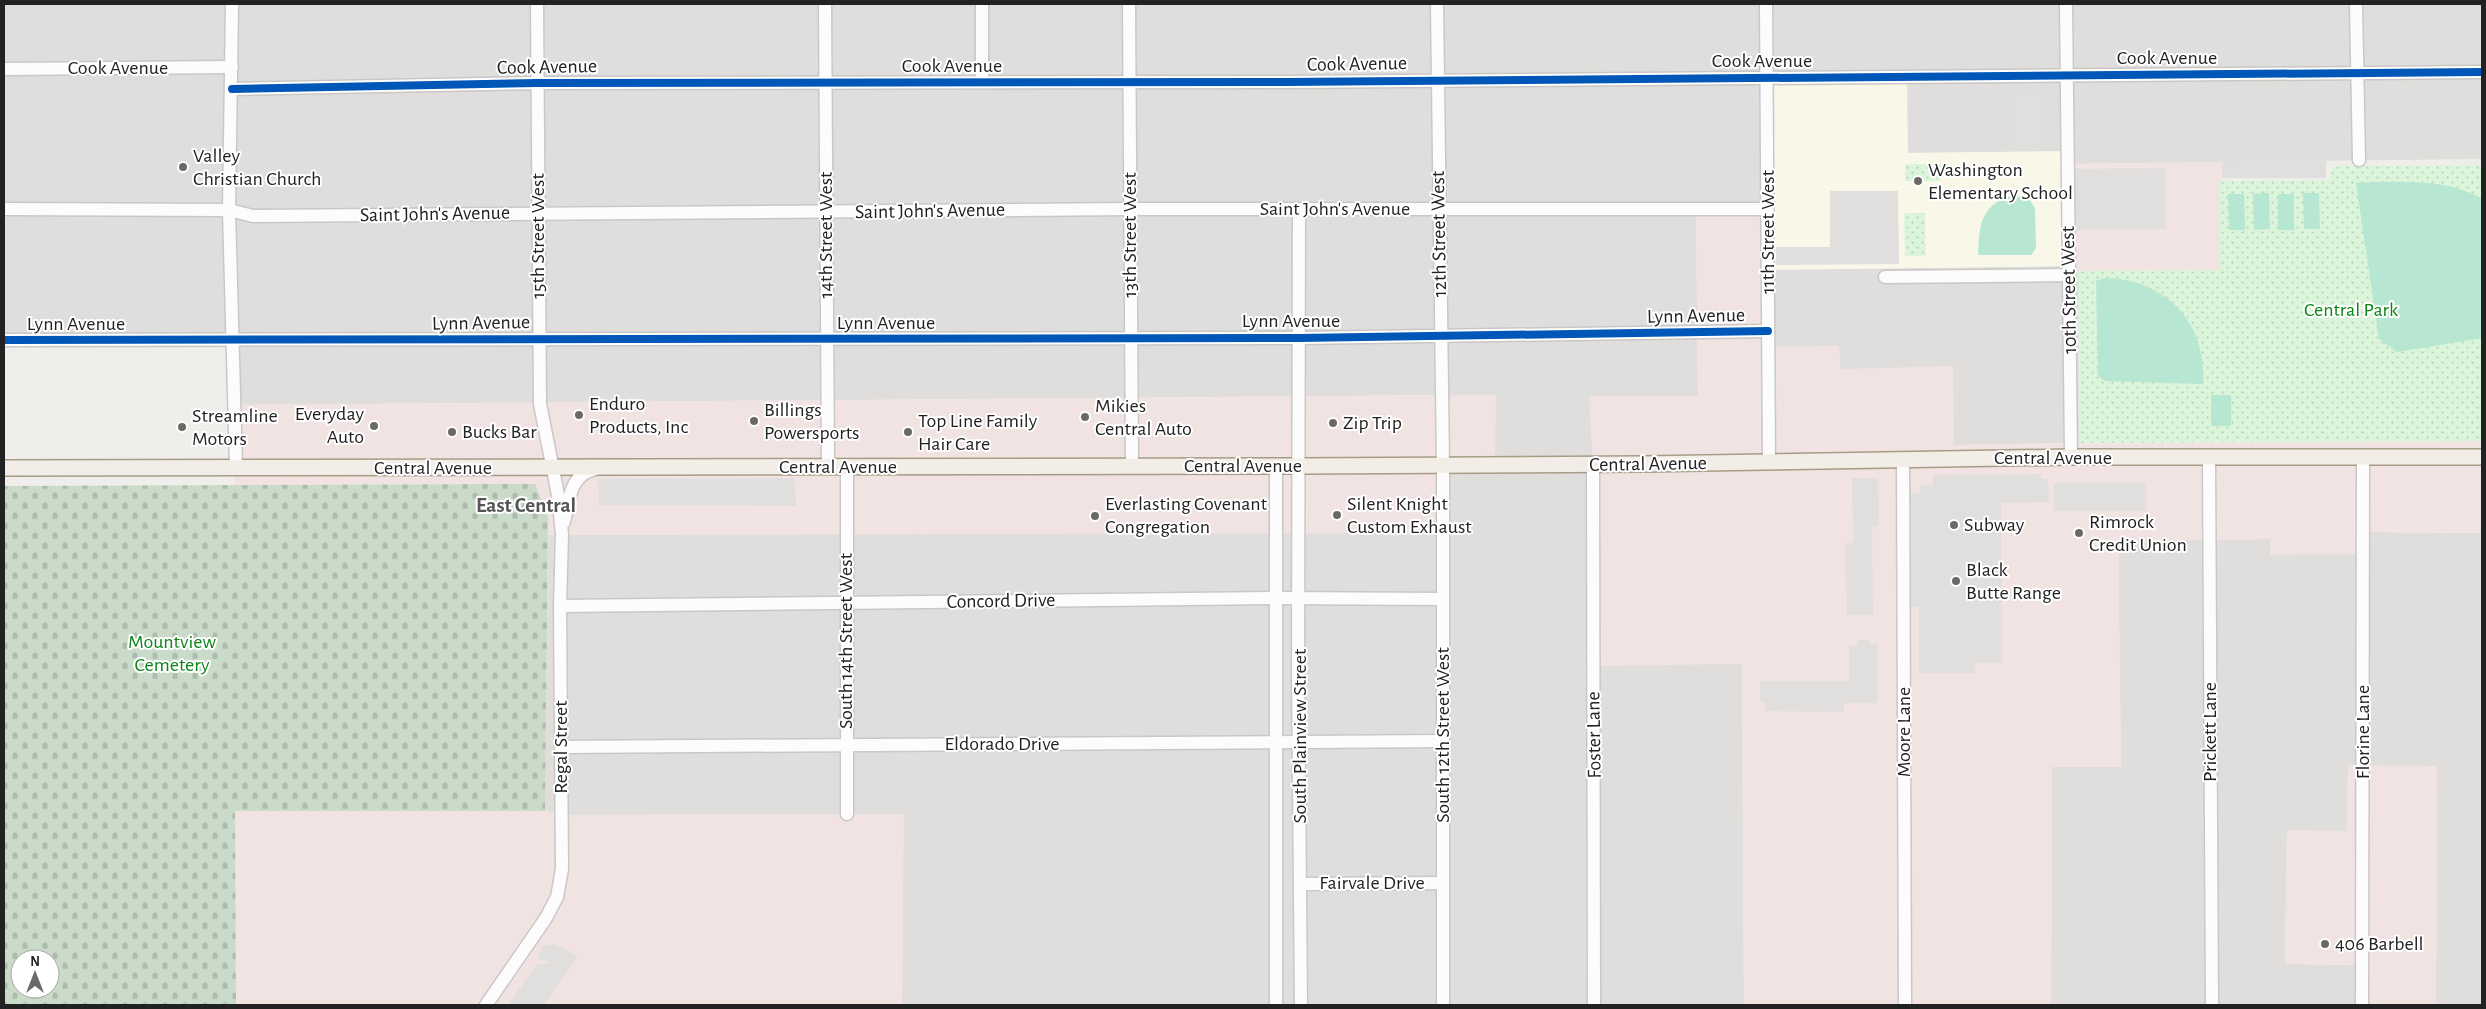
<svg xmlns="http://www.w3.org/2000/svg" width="2486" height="1009" font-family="'Alegreya Sans',sans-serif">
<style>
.residential{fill:#dfdedc}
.commercial{fill:#f1e3e1}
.education{fill:#f8f7e8}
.cemetery{fill:url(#cemetery-stones);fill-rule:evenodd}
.park{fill:url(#park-dots)}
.pitch{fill:#b7e6d2}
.parking{fill:#e0dfde}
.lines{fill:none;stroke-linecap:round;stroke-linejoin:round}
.minor-casing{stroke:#c9c8c7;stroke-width:15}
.major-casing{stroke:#a79c86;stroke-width:18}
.minor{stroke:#fdfcfc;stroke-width:12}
.major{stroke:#f3ede7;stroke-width:15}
.cycleway-casing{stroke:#fff;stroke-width:11}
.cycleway{stroke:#0057b8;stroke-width:8}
.poi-dot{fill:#6a6968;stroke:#fff;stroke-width:2}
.labels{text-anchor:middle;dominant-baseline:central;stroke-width:4;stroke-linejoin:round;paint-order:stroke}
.street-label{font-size:20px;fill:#222;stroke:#fff}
.poi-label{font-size:20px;fill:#222;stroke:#fff;text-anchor:start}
.park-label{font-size:20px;fill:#0c8416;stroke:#fff}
.neighbourhood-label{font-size:21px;font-weight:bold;fill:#555;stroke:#fff}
</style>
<defs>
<pattern id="cemetery-stones" width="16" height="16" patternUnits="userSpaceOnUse" patternTransform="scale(1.25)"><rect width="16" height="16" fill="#cadbca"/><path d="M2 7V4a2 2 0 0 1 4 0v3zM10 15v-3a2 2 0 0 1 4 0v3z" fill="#adbcad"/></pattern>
<pattern id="park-dots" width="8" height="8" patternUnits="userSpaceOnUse" patternTransform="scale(1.25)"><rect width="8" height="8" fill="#daf5da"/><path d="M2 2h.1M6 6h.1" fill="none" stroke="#bbd2bb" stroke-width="1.8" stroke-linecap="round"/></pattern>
</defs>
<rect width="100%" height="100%" fill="#f0eeeb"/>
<g class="residential">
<polygon points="4,4 2482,4 2482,159 2068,164 2067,151 1908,153 1767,209 1696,209 1698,396 1590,396 1593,465 1742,663 1744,1005 902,1005 903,814 562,815 545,811 548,535 1300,532 1441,395 235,405 234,341 4,340"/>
<polygon points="2069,266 2078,271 2079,443 1954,445 1840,369 1839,346 1769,348 1768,270"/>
<polygon points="2363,532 2482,533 2482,1005 2436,1005 2437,767 2348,765 2347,831 2287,831 2285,964 2362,965 2362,1005 2051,1005 2052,767 2121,766 2118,541 2270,539 2270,555"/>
</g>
<g class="commercial">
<polygon points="2222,162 2220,270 2078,271 2069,266 2068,164"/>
<polygon points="1696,209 1767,209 1769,347 1839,346 1840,369 1953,366 1954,445 2482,441 2482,533 2363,532 2363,554 2270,555 2270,539 2118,541 2121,767 2052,767 2051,1005 1744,1005 1742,664 1593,666 1593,465 1589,396 1698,396"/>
<polygon points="1496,395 1495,465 1443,465 1443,533 548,535 548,517 535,484 234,485 235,405"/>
<polygon points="2348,765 2437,766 2436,1005 2362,1005 2362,965 2285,964 2287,830 2347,831"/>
<polygon points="235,811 545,811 562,815 904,814 902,1005 236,1005"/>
</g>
<polygon class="education" points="1907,76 1908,153 2068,151 2069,266 1768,270 1767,78"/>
<path class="cemetery" d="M535 484 548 517 545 811H235L236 1005H4V486ZM20 959H50V989H20Z"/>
<g class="park">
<polygon points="1905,164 1941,164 1940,181 1905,181"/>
<polygon points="2482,165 2482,441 2079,443 2078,271 2220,270 2220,181 2328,180 2333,166"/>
<polygon points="1904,213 1925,213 1926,256 1905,256"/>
</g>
<g class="pitch">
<path d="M2378 182C2414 182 2450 180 2482 199V338L2397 352 2379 339 2356 183Z"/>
<polygon points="2269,193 2270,229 2254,230 2253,194"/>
<polygon points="2303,193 2319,193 2320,229 2304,229"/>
<polygon points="2228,194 2244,194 2245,230 2229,230"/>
<rect x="2278" y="194" width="16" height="36"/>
<path d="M2010 196 2028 197 2035 208 2036 248 2031 255H1978C1979 227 1980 206 2010 196Z"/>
<path d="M2105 278C2167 280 2206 322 2203 384L2105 381 2098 376 2096 281Z"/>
<rect x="2211" y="395" width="20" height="31"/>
</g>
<g class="parking">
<polygon points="2042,94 2042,149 2023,150 2023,145 2014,145 2013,95"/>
<polygon points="2326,161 2326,178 2222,178 2222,162"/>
<polygon points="2165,168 2166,229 2075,230 2074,169"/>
<polygon points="1830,191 1898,191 1899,264 1776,265 1776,247 1830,247"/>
<polygon points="2041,474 2041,479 2048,479 2049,502 2001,503 2002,663 1976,663 1975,673 1919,673 1919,607 1910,607 1910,493 1920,493 1920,485 1933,485 1933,475"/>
<polygon points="795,478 796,506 599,505 598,479"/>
<polygon points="1852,478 1878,478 1879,526 1872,526 1873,615 1847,615 1845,543 1853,543"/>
<polygon points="2146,482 2146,511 2054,511 2054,483"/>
<polygon points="1858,640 1870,640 1870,644 1877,644 1877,703 1844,703 1844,712 1765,711 1765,702 1760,702 1760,681 1849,681 1849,646 1858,646"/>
<polygon points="554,944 578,956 544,1005 508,1005 537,964 548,964 548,961 537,959 543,946"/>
</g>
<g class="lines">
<g class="minor-casing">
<g id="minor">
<polyline points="232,4 229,210 236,468"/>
<polyline points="825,4 828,467"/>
<polyline points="982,4 982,82"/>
<polyline points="1129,4 1132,466"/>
<polyline points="1437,4 1443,465 1443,1005"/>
<polyline points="1766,4 1769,461"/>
<polyline points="2066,4 2071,457"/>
<polyline points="2356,4 2359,160"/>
<polyline points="4,69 232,67"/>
<polyline points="232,89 537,83 1285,82 2482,72"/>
<polyline points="4,209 229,210 253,216 1131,209 1767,209"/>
<polyline points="1299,209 1298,672 1301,1005"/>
<polyline points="1885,277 2069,275"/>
<polyline points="4,340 1299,338 1768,331"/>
<polyline points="2209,458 2212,1005"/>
<polyline points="1903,460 1905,1005"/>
<polyline points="1593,465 1594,1005"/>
<polyline points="1276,466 1276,1005"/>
<path d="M564 522C569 501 570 473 596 469"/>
<polyline points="560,606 1276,598 1443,599"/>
<polyline points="561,747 1443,741"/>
<polyline points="847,814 847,467"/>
<polyline points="1301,884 1443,883"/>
<polyline points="486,1005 546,918 557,897 562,869 560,606 562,534 558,495 540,404 537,4"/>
<polyline points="2362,1005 2363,458"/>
</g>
</g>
<g class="major-casing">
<polyline id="major" points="4,468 1300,466 1644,464 2071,457 2482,457"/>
</g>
<use href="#minor" class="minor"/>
<use href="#major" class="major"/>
<g class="cycleway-casing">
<g id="cycleway">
<polyline points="232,89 537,83 1285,82 2482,72"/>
<polyline points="4,340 1299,338 1768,331"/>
</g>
</g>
<use href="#cycleway" class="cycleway"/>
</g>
<g class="poi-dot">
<circle cx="183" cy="167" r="5"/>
<circle cx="1918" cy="181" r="5"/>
<circle cx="579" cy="415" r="5"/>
<circle cx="1085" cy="417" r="5"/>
<circle cx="754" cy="421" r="5"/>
<circle cx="1333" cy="423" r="5"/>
<circle cx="374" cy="426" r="5"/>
<circle cx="182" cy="427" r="5"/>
<circle cx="452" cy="432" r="5"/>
<circle cx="908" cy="432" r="5"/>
<circle cx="1337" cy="515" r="5"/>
<circle cx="1095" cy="516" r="5"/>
<circle cx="1954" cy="525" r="5"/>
<circle cx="2079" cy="533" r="5"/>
<circle cx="1956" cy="581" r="5"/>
<circle cx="2325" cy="944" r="5"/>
</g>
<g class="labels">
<g class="street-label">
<text x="2167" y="58">Cook Avenue</text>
<text x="1762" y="61">Cook Avenue</text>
<text transform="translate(1357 64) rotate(-1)">Cook Avenue</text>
<text x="952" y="66">Cook Avenue</text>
<text transform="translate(547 67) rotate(-1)">Cook Avenue</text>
<text x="118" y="68">Cook Avenue</text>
<text x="1335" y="209">Saint John's Avenue</text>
<text transform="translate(930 211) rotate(-1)">Saint John's Avenue</text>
<text transform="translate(435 214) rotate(-1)">Saint John's Avenue</text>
<text transform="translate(1768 232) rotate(-90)">11th Street West</text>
<text transform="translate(1439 234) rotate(-91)">12th Street West</text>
<text transform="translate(826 235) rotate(-90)">14th Street West</text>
<text transform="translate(1130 235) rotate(-90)">13th Street West</text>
<text transform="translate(538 236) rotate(-90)">15th Street West</text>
<text transform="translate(2069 290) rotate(-91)">10th Street West</text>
<text transform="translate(1696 316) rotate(-1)">Lynn Avenue</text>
<text x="1291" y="321">Lynn Avenue</text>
<text transform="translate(481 323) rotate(-1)">Lynn Avenue</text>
<text x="886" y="323">Lynn Avenue</text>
<text x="76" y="324">Lynn Avenue</text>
<text x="2053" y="458">Central Avenue</text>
<text transform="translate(1648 464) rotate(-1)">Central Avenue</text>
<text x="1243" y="466">Central Avenue</text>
<text x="838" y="467">Central Avenue</text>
<text x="433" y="468">Central Avenue</text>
<text transform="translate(1001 601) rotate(-1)">Concord Drive</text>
<text transform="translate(846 641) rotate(-90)">South 14th Street West</text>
<text transform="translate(1904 732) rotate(-90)">Moore Lane</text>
<text transform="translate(2210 732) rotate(-90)">Prickett Lane</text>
<text transform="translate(2363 732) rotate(-90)">Florine Lane</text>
<text transform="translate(1443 735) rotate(-90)">South 12th Street West</text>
<text transform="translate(1594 735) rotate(-91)">Foster Lane</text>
<text transform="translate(1300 736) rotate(-90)">South Plainview Street</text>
<text x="1002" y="744">Eldorado Drive</text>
<text transform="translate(561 747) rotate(-90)">Regal Street</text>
<text x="1372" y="883">Fairvale Drive</text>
</g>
<g class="poi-label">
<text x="193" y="156">Valley<tspan x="193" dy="23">Christian Church</tspan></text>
<text x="1928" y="170">Washington<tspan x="1928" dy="23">Elementary School</tspan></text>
<text x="589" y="404">Enduro<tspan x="589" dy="23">Products, Inc</tspan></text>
<text x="1095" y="406">Mikies<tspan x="1095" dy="23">Central Auto</tspan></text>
<text x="764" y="410">Billings<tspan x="764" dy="23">Powersports</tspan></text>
<text x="364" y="414" text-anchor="end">Everyday<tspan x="364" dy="23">Auto</tspan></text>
<text x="192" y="416">Streamline<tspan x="192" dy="23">Motors</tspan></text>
<text x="918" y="421">Top Line Family<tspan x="918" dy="23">Hair Care</tspan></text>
<text x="1343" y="423">Zip Trip</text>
<text x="462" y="432">Bucks Bar</text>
<text x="1105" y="504">Everlasting Covenant<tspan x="1105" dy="23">Congregation</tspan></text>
<text x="1347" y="504">Silent Knight<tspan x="1347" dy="23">Custom Exhaust</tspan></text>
<text x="2089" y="522">Rimrock<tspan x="2089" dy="23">Credit Union</tspan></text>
<text x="1964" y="525">Subway</text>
<text x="1966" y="570">Black<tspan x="1966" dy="23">Butte Range</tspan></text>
<text x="2335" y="944">406 Barbell</text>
</g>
<g class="park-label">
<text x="2351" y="310">Central Park</text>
<text x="172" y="642">Mountview<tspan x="172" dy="23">Cemetery</tspan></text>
</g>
<g class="neighbourhood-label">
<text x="526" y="505">East Central</text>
</g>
</g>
<rect width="2486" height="1009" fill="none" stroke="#222222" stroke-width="10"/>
<g transform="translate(35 974)"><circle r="24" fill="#ffffff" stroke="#a7a7a7"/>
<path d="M0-4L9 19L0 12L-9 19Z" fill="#6a6968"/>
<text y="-8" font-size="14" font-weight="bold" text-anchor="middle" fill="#222222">N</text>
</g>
</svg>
